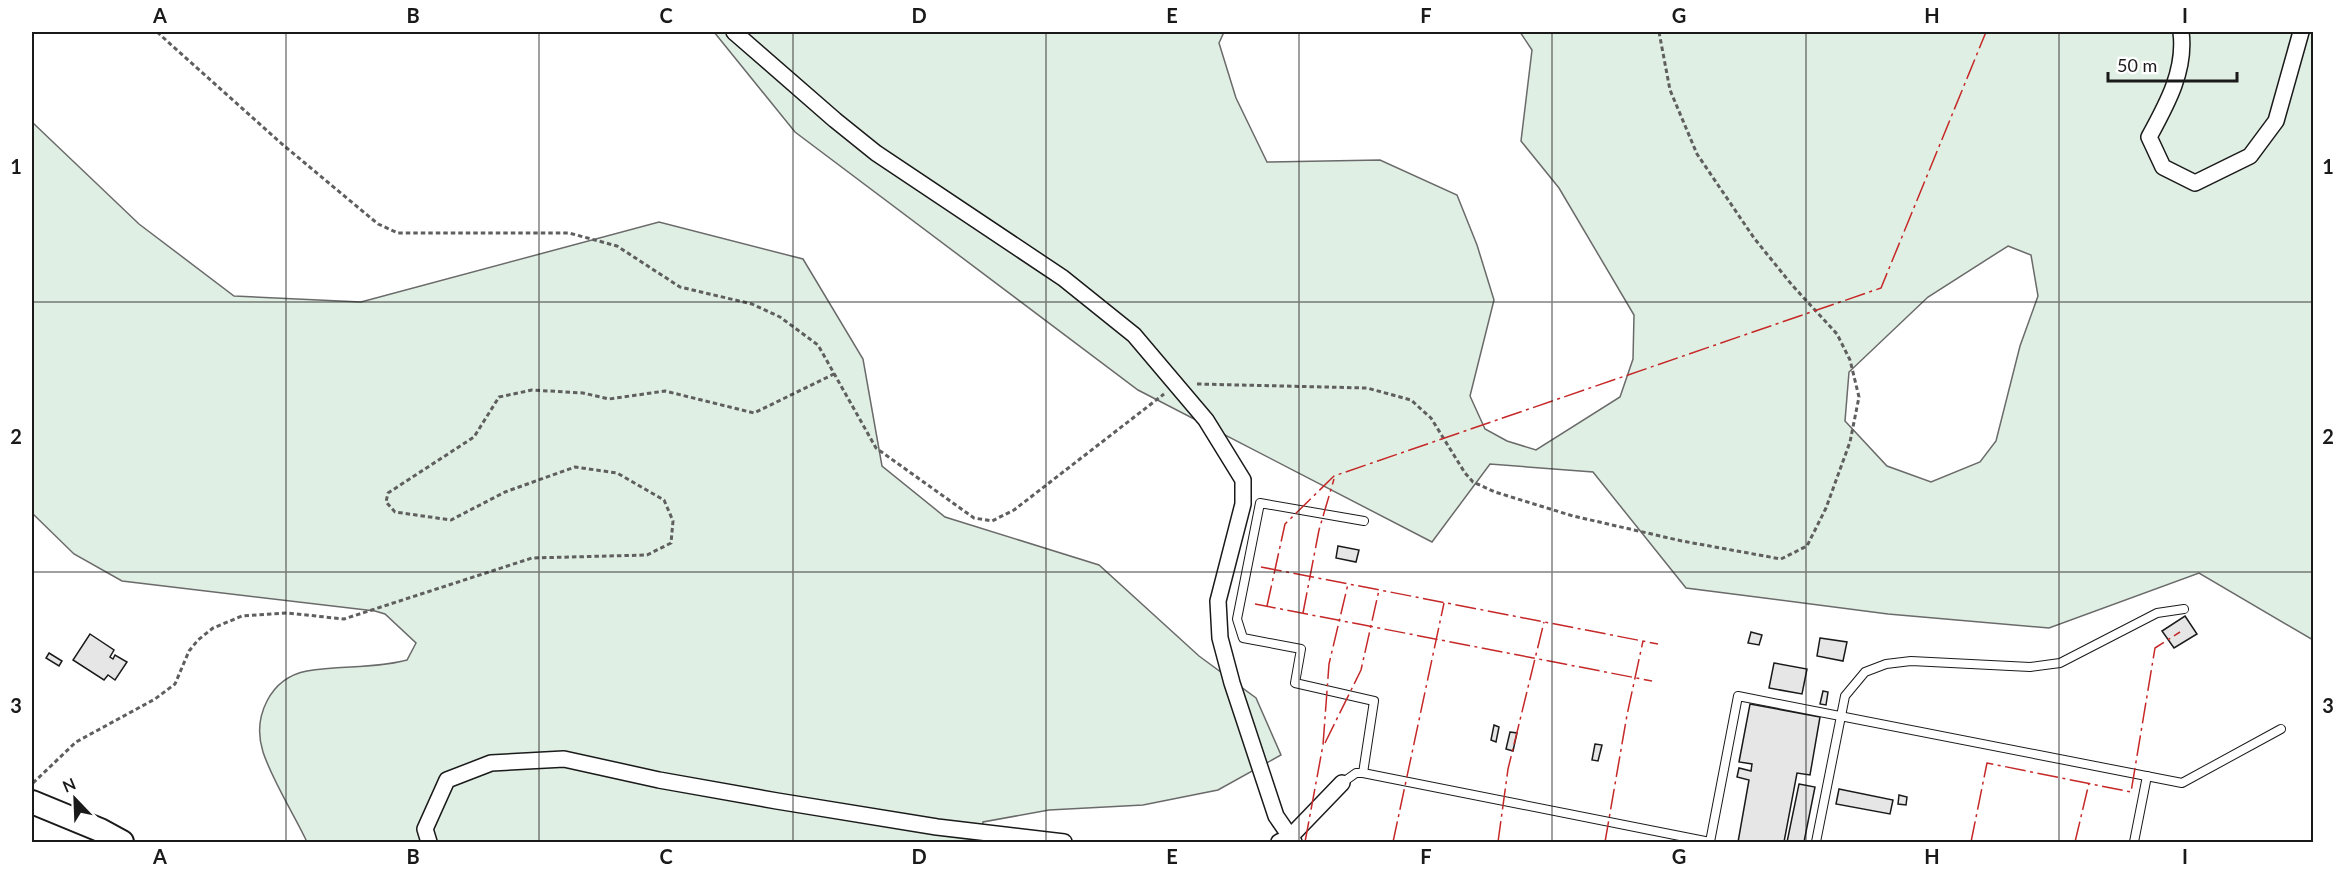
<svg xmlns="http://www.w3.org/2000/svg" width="2345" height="874" font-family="Lato,sans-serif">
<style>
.green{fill:#e0efe3;stroke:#6a6a6a;stroke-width:1.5;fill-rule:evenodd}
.building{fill:#e6e6e6;stroke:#1a1a1a;stroke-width:1.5}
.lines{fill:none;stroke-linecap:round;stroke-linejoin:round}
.lane-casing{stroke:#1a1a1a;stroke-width:10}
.street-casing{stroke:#1a1a1a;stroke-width:18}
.secondary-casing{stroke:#1a1a1a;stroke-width:26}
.path{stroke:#5f5f5f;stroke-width:3;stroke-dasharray:4.5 3;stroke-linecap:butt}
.lane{stroke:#fff;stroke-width:8}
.street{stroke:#fff;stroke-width:15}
.secondary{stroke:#fff;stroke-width:22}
.power{stroke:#c62828;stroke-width:1.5;stroke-dasharray:21 4.5 3 4.5;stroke-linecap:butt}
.grid{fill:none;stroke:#1a1a1a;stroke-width:1.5;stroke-opacity:0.55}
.neatline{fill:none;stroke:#1a1a1a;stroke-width:2}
.grid-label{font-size:20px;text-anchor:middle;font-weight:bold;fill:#1a1a1a}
</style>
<rect width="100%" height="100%" fill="#fff"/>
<g class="green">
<path d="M714 32H1224L1219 43 1236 98 1267 162 1380 160 1457 195 1477 245 1494 300 1470 396 1485 429 1507 441 1536 450 1620 397 1633 359 1634 315 1559 188 1521 141 1532 50 1520 32H2313V640L2199 573 2049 628 1888 614 1686 588 1593 472 1490 464 1432 542 1138 390 795 132ZM2008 246 2031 255 2038 296 2020 346 1996 441 1980 462 1931 482 1887 466 1845 421 1849 372 1928 297Z"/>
<path d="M32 122 139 224 234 296 361 302 659 222 803 259 863 359 882 466 945 517 1099 565 1199 656 1256 698 1281 755 1218 790 1143 805 1049 810 983 822 980 842H307C294 814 273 782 263 752 252 717 270 678 307 671 340 665 374 669 407 660L416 643 385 614 375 611 122 581 74 554 32 513Z"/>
</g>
<g class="building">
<polygon points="1338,546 1359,550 1356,562 1336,558"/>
<polygon points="2185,616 2197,634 2174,648 2162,631"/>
<polygon points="1751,632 1762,635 1759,645 1748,643"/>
<polygon points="90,634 114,650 110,657 113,659 115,655 127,662 115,680 108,675 104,680 73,660"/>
<polygon points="1820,638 1847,642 1843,661 1817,656"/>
<polygon points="49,653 62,661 59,666 46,658"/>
<polygon points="1774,663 1807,669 1802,694 1769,688"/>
<polygon points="1823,691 1828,692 1826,705 1820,704"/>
<polygon points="1750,704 1820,717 1810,775 1797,773 1784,842 1738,842 1749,780 1737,777 1739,768 1751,771 1752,764 1739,762"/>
<polygon points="1494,725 1499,727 1496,742 1491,740"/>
<polygon points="1510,732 1517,733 1513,751 1506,749"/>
<polygon points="1595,744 1602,745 1598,761 1592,760"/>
<polygon points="1799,784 1815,787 1804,842 1787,842"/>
<polygon points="1839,789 1893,800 1890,814 1836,804"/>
<polygon points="1899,795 1907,797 1906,805 1898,804"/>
</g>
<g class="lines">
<g class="lane-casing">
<g id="lane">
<polyline points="1363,773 1374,701 1295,683 1301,649 1243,638 1237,619 1260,503 1364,521"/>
<polyline points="1342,783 1356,773 1363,773 1710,842 1738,696 2182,783 2281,729"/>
<polyline points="1816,842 1845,696 1865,672 1886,664 1911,661 2030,667 2060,663 2157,613 2184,609"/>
<polyline points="2134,842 2147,776"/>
</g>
</g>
<g class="street-casing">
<g id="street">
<polyline points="734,32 835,120 876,153 1063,278 1134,335 1206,420 1243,480 1243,504 1218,601 1220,638 1232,683 1276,816 1294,842"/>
<path d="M2181 32C2186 70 2167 104 2149 137L2163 167 2195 183 2250 156 2276 121 2301 32"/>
<polyline points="429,842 425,829 447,780 491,763 564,759 659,780 777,801 937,827 1064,842"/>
<polyline points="1279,842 1290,837 1342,783"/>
</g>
</g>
<g class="secondary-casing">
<polyline id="secondary" points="32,802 100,830 122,842"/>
</g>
<g class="path">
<polyline points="157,32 282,144 378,224 398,233 569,233 617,246 680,287 752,304 780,317 818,345 876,448 974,518 992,521 1014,510 1164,394"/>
<polyline points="1197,384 1367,388 1411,400 1431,418 1465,473 1473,482 1495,492 1573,516 1682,541 1781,559 1807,546 1826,508 1850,442 1859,397 1850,360 1837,334 1792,285 1754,238 1697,154 1670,90 1659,32"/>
<polyline points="33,783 76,742 155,699 175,684 189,651 198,640 213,628 242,616 287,613 344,619 532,558 647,555 671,543 673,521 664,500 617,473 575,467 505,492 451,520 395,512 386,502 388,493 474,437 499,397 532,390 583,393 609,399 665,391 754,413 836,373"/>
</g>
<use href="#lane" class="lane"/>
<use href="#street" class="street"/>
<use href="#secondary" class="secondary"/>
<g class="power">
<polyline points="1261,567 1658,644"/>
<polyline points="1255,604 1652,681"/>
<polyline points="1267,606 1285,524 1334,476 1881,288 1986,32"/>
<polyline points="1303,613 1319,530 1334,479"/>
<polyline points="1325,743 1361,670 1379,590"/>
<polyline points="1305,842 1323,745 1329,664 1348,584"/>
<polyline points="1393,842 1444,603"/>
<polyline points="1498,842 1508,769 1544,622"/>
<polyline points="1605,842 1627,715 1643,641"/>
<polyline points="1971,842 1987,763 2131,792 2155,648 2180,632"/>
<polyline points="2075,842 2089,783"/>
</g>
</g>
<path class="grid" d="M286 32V842M539 32V842M793 32V842M1046 32V842M1299 32V842M1552 32V842M1806 32V842M2059 32V842M32 302H2314M32 572H2314"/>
<rect width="2345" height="874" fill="none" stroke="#ffffff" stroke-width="66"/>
<g transform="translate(75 799) rotate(337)" stroke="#ffffff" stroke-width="4.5" paint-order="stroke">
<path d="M0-4.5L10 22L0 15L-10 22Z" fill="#1a1a1a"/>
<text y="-9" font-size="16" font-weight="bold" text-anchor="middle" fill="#1a1a1a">N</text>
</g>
<path d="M2108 72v9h129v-9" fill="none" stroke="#1a1a1a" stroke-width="3"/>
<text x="2117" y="72" font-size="18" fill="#1a1a1a" stroke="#ffffff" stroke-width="4.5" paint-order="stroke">50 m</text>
<rect x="33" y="33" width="2279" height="808" class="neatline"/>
<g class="grid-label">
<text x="160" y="23">A</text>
<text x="413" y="23">B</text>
<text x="666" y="23">C</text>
<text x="919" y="23">D</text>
<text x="1172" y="23">E</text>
<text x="1426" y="23">F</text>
<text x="1679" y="23">G</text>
<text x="1932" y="23">H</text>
<text x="2185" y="23">I</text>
<text x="16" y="174">1</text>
<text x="2328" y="174">1</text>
<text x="16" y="444">2</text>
<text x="2328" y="444">2</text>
<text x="16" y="713">3</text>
<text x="2328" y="713">3</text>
<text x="160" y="864">A</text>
<text x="413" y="864">B</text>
<text x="666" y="864">C</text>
<text x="919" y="864">D</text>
<text x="1172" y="864">E</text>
<text x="1426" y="864">F</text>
<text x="1679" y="864">G</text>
<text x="1932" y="864">H</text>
<text x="2185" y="864">I</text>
</g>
</svg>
